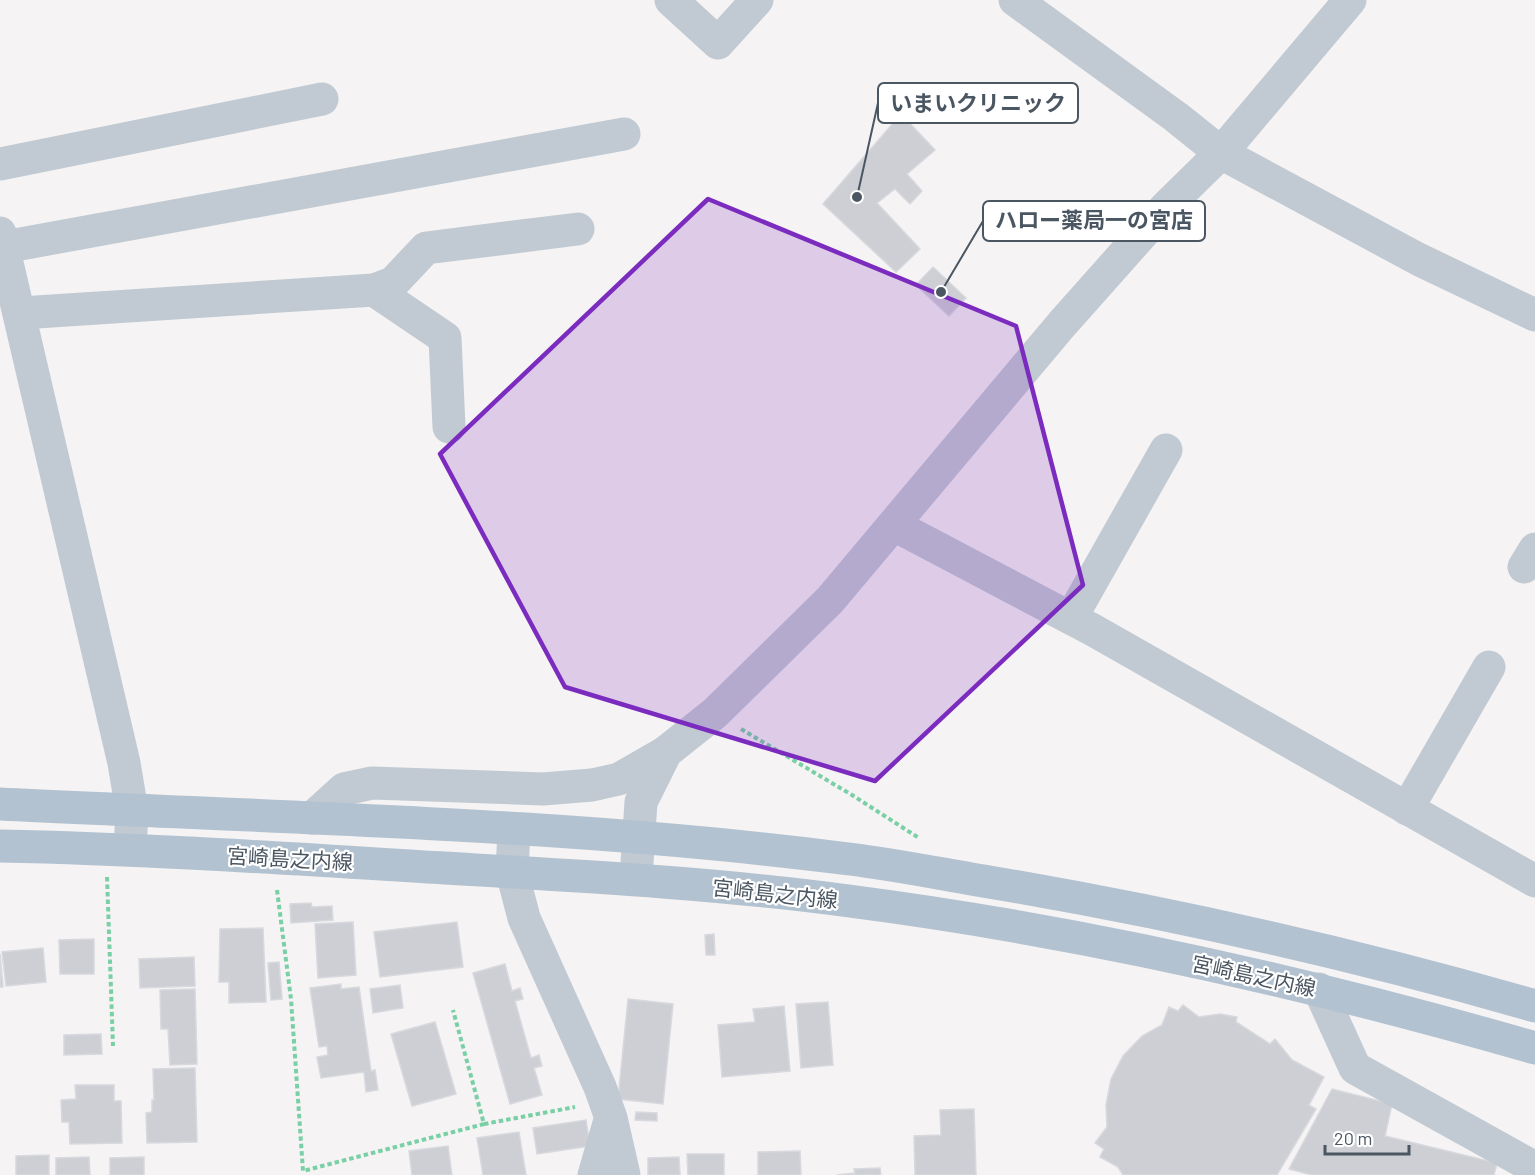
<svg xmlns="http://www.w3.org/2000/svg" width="1535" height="1175" font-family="Barlow,'Noto Sans JP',sans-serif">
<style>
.building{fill:#cdcfd5;stroke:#d7d9de;stroke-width:1.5}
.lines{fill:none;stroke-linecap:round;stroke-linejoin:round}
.path{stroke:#7ad0a6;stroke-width:4;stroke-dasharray:4.5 3;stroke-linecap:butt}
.minor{stroke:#c1cad2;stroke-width:33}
.major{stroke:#b3c2d1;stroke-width:33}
.marked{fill:#7b2cbf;fill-opacity:0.2;stroke:#7b2cbf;stroke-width:4.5;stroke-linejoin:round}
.labels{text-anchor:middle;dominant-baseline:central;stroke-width:4.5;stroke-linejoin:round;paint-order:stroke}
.street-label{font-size:21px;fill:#4a5661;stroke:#fff}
.leader{fill:none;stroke:#4a5661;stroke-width:2}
.callout-dot{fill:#4a5661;stroke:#fff;stroke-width:2}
.callout{fill:#fff;stroke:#4a5661;stroke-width:2}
.callout-label{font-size:22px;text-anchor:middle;font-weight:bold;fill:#4a5661}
</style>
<rect width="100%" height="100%" fill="#f5f3f3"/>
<g class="building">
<polygon points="901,114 935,150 907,174 922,191 910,204 895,189 877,203 920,249 896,272 823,204"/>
<polygon points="933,267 966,298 949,316 916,285"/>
<polygon points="311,903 312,907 332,906 333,920 291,923 290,904"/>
<polygon points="353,922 356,975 318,978 315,924"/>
<polygon points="457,922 463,967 380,977 374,932"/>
<polygon points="263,928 266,1002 229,1003 229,982 219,982 220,929"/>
<polygon points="714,934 715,955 706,955 705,935"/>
<polygon points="94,939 94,974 60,974 59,940"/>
<polygon points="43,948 46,982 6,986 2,952"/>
<polygon points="0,954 3,987 0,987"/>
<polygon points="194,957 195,986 140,988 139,959"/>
<polygon points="279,962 282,999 271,1000 268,963"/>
<polygon points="505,964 512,991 520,988 523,999 515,1001 531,1058 539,1055 542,1066 534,1068 542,1095 510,1104 473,973"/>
<polygon points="341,984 341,989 359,987 371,1071 375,1070 378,1090 366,1092 364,1072 321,1078 317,1057 328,1055 327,1046 319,1047 310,988"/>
<polygon points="400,985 403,1008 373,1013 370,989"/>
<polygon points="195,989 197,1064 170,1065 168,1029 161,1029 160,990"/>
<polygon points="628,999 673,1004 663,1104 618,1099"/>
<polygon points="828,1002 833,1065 801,1068 796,1004"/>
<polygon points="1183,1005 1199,1017 1220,1014 1237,1017 1236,1022 1270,1044 1275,1039 1292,1060 1324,1077 1309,1105 1316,1109 1277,1175 1123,1175 1118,1167 1100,1157 1104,1149 1095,1143 1107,1127 1106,1105 1111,1079 1123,1056 1142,1036 1162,1025 1169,1007 1178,1011"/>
<polygon points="784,1006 790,1071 722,1077 718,1025 755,1022 753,1009"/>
<polygon points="435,1022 456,1094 412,1106 391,1034"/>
<polygon points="101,1034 102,1054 64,1055 64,1035"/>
<polygon points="195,1068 197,1142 147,1143 146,1113 152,1112 152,1100 154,1100 153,1069"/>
<polygon points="75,1085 114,1085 114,1101 121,1101 122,1143 70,1144 69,1122 62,1122 61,1100 76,1099"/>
<polygon points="1332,1089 1392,1104 1385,1136 1497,1163 1494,1175 1312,1175 1289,1169"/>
<polygon points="974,1109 976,1175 915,1175 914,1136 941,1135 940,1110"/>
<polygon points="636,1112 657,1113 657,1121 635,1120"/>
<polygon points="586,1120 590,1146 537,1154 533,1128"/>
<polygon points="519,1132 526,1175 483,1175 477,1138"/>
<polygon points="448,1146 452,1175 412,1175 409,1151"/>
<polygon points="800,1151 801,1175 758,1175 758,1152"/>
<polygon points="687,1154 724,1154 724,1175 688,1175"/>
<polygon points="49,1155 49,1175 16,1175 16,1156"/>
<polygon points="89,1157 90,1175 56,1175 56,1158"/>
<polygon points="144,1157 144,1175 110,1175 110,1158"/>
<polygon points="679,1157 680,1175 648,1175 648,1158"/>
<polygon points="880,1168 881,1175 837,1175 855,1173 854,1169"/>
</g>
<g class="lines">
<g class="path">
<polyline points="741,729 852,795 919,838"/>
<polyline points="107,877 113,1046"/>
<polyline points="277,890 291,999 303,1171 484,1124 453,1010"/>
<polyline points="484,1124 575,1107"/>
</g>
<g class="minor">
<polyline points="671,0 718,43 757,0"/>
<polyline points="1015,0 1176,117 1221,153 1418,259 1535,315"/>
<polyline points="0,164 322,99"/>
<polyline points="0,233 124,763 132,811 130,849"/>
<polyline points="4,247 624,134"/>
<polyline points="374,290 445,338 449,427"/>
<polyline points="21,313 374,290 393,283 426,248 578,229"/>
<polyline points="894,525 1093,630 1535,881"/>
<polyline points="1524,567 1535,549"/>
<polyline points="1071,618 1166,450"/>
<polyline points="1407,809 1489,667"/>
<polyline points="312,818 344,789 372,783 543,789 592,785 619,779 666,752"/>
<polyline points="514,830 512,872 524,918 600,1087 611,1118 624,1175"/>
<polyline points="636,878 641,802 666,752 715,713 830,600 1062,324 1166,207 1221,153 1350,0"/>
<polyline points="1319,989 1355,1068 1535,1168"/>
<polyline points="594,1175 610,1120"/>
</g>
<g class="major">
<path d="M0 804C283 818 568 823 849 859 898 865 946 875 995 883 1177 914 1358 955 1535 1006"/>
<path d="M0 846C148 849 296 859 444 868 580 876 715 883 849 901 1081 931 1310 983 1535 1048"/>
</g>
</g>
<path class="marked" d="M708 199 1016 326 1083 585 875 781 565 687 440 454Z"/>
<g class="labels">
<g class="street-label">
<text transform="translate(290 858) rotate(3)">宮崎島之内線</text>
<text transform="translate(775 893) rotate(6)">宮崎島之内線</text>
<text transform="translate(1254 975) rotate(12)">宮崎島之内線</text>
</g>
</g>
<path class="leader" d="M857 197L878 103M941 292L983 221"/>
<g class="callout-dot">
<circle cx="857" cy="197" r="6"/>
<circle cx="941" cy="292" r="6"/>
</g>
<g class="callout">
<rect x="878" y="83" width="200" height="40" rx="6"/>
<rect x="983" y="201" width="222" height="40" rx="6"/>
</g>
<g class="callout-label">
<text x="978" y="111">いまいクリニック</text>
<text x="1094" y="228">ハロー薬局一の宮店</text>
</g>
<path d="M1325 1145v9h84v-9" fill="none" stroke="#4a5661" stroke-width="3"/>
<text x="1334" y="1145" font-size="18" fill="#4a5661" stroke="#ffffff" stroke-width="4.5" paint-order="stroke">20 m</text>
</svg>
